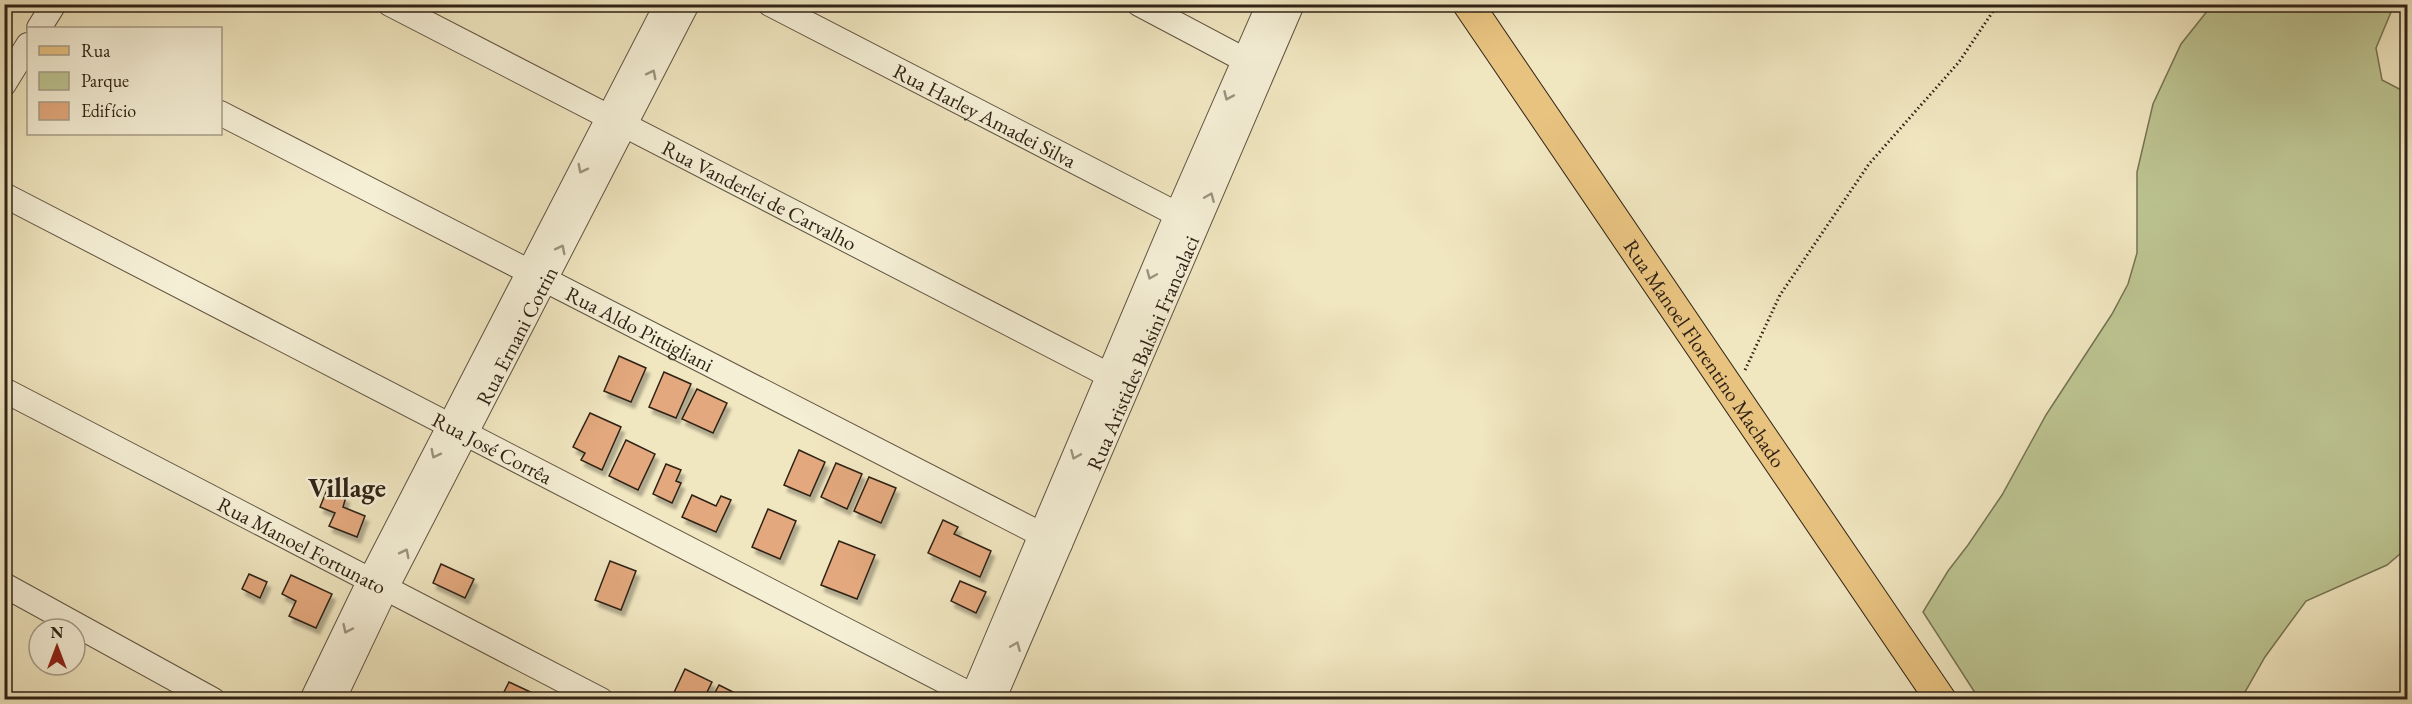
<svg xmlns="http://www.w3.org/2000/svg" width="2412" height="704" font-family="'EB Garamond',serif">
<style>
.green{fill:#bcc491;stroke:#767353;stroke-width:1.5}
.building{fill:#e3a87d;stroke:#2f2215;stroke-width:1.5;filter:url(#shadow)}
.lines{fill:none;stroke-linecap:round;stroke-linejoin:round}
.minor-casing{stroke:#5f5340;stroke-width:26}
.major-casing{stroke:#2f2215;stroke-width:32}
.path{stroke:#2f2215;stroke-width:3;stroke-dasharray:1.5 3;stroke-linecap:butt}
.minor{stroke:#f5efd6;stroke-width:24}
.major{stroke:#e8c380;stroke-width:30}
.oneway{stroke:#9c937f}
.labels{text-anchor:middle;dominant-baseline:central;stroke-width:5;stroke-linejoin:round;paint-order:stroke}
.street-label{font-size:21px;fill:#2f2215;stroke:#f5efd6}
.district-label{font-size:27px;font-weight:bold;fill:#2f2215;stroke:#f5efd6}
</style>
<defs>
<filter id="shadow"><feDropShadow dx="3.5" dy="6" stdDeviation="1.5" flood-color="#0004"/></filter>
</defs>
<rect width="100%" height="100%" fill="#f0e6c0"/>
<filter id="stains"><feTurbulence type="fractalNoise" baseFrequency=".00333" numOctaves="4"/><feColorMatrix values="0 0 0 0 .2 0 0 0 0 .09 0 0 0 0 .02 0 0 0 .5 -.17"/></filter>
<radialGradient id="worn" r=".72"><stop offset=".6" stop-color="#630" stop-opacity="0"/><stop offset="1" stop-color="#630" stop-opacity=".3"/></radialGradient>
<polygon class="green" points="2212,5 2394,5 2376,48 2382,80 2407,93 2407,548 2387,565 2306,601 2265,657 2241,699 1979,699 1923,612 1948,571 1968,545 2002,495 2046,415 2112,314 2128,284 2137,253 2137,172 2153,104 2181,44"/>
<g class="building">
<polygon points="619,356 646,368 631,402 604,391"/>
<polygon points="664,372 691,384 676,418 649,407"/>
<polygon points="697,389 727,403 713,433 682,419"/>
<polygon points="590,413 621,427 602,470 581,460 585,453 573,447"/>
<polygon points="626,440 655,454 638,490 609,476"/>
<polygon points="799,450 825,462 810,496 784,485"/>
<polygon points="836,463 862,474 847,509 821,497"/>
<polygon points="666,464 681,470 676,481 681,483 672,503 653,494"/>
<polygon points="869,477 896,488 881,523 854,511"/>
<polygon points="327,490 346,497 343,507 365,516 357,537 329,526 335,513 320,507"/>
<polygon points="692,495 716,506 721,496 731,500 716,532 682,517"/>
<polygon points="768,509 796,521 780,559 752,547"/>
<polygon points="943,520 958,527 954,534 991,551 980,577 928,553"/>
<polygon points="839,541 875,555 857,599 821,585"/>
<polygon points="610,561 636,571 621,610 595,600"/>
<polygon points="441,564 474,579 465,598 433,583"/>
<polygon points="249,574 267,582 260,598 242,589"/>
<polygon points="291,575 332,594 316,628 289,616 296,601 282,594"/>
<polygon points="960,581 986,592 976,613 951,601"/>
<polygon points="685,669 712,682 703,700 671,699"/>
<polygon points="509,682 539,696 538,700 500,700"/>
<polygon points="719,685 745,698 745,700 711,700"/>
</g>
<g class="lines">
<g class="minor-casing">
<g id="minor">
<path id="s1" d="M390 4 1128 385"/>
<path id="s2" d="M770 4 1192 222"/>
<polyline points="1139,4 1256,66"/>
<polyline points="39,28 54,4"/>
<polyline points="4,84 28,45"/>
<path id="s3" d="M220 113 1060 544"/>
<path id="s4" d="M4 195 981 700"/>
<path id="s5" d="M4 390 601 700"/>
<polyline points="4,585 213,700"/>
<polyline points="312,700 370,580 667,4"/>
<path id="s6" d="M333 700 386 588 687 4"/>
<polyline points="971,700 1177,214 1269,4"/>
<path id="s7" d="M993 700 1292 4"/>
</g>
</g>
<g class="major-casing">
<g id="major">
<path id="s8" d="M1468 4 1941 700"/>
</g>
</g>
<polyline class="path" points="1745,370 1780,295 1869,164 1959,62 1998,4"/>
<use href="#minor" class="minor"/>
<use href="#major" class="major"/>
</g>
<defs><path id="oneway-chevron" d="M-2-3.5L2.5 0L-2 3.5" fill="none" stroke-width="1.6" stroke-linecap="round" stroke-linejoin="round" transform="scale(1.5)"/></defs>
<g class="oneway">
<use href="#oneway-chevron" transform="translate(652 74) rotate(-63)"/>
<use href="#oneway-chevron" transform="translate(1228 96) rotate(114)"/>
<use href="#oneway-chevron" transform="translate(582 169) rotate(117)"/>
<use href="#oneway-chevron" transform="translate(1210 197) rotate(-67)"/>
<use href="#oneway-chevron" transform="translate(561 249) rotate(-63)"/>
<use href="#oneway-chevron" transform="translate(1151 275) rotate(113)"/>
<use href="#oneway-chevron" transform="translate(435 454) rotate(117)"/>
<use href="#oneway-chevron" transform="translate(1075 455) rotate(113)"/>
<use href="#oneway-chevron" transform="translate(405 553) rotate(-63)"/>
<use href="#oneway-chevron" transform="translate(347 629) rotate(115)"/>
<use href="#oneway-chevron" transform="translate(1016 646) rotate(-67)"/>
</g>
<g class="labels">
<g class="street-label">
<text stroke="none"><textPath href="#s2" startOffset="242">Rua Harley Amadei Silva</textPath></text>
<text stroke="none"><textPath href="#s1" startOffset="416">Rua Vanderlei de Carvalho</textPath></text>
<text stroke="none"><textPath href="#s3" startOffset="472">Rua Aldo Pittigliani</textPath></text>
<text stroke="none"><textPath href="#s6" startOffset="408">Rua Ernani Cotrin</textPath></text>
<text stroke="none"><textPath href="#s7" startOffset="378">Rua Aristides Balsini Francalaci</textPath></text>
<text stroke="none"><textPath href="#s8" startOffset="422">Rua Manoel Florentino Machado</textPath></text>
<text stroke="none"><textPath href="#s4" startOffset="550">Rua José Corrêa</textPath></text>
<text stroke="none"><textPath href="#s5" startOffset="336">Rua Manoel Fortunato</textPath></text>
</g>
<g class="district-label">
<text x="347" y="487">Village</text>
</g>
</g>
<rect width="2412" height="704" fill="none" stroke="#f0e6c0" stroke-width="24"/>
<rect x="6" y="6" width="2400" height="692" fill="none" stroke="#2f2215" stroke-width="3"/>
<rect x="12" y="12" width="2388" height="680" fill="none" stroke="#2f2215" stroke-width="1.5"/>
<rect x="27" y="27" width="195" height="108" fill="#f5efd6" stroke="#a69d89" stroke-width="1.5"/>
<rect x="39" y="46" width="30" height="9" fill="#e8c380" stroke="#a69d89" stroke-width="1.5"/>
<text x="81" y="57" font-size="18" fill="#2f2215">Rua</text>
<rect x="39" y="72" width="30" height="18" fill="#bcc491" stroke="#a69d89" stroke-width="1.5"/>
<text x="81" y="87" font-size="18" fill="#2f2215">Parque</text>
<rect x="39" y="102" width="30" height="18" fill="#e3a87d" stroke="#a69d89" stroke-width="1.5"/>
<text x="81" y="117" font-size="18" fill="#2f2215">Edifício</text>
<g transform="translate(57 647)"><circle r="28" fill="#f5efd6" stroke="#a69d89" stroke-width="1.5"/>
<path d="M0-4.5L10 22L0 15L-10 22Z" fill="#8f2418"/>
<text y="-9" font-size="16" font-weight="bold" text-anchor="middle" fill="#2f2215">N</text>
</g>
<rect width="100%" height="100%" filter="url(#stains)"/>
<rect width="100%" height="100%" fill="url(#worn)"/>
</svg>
